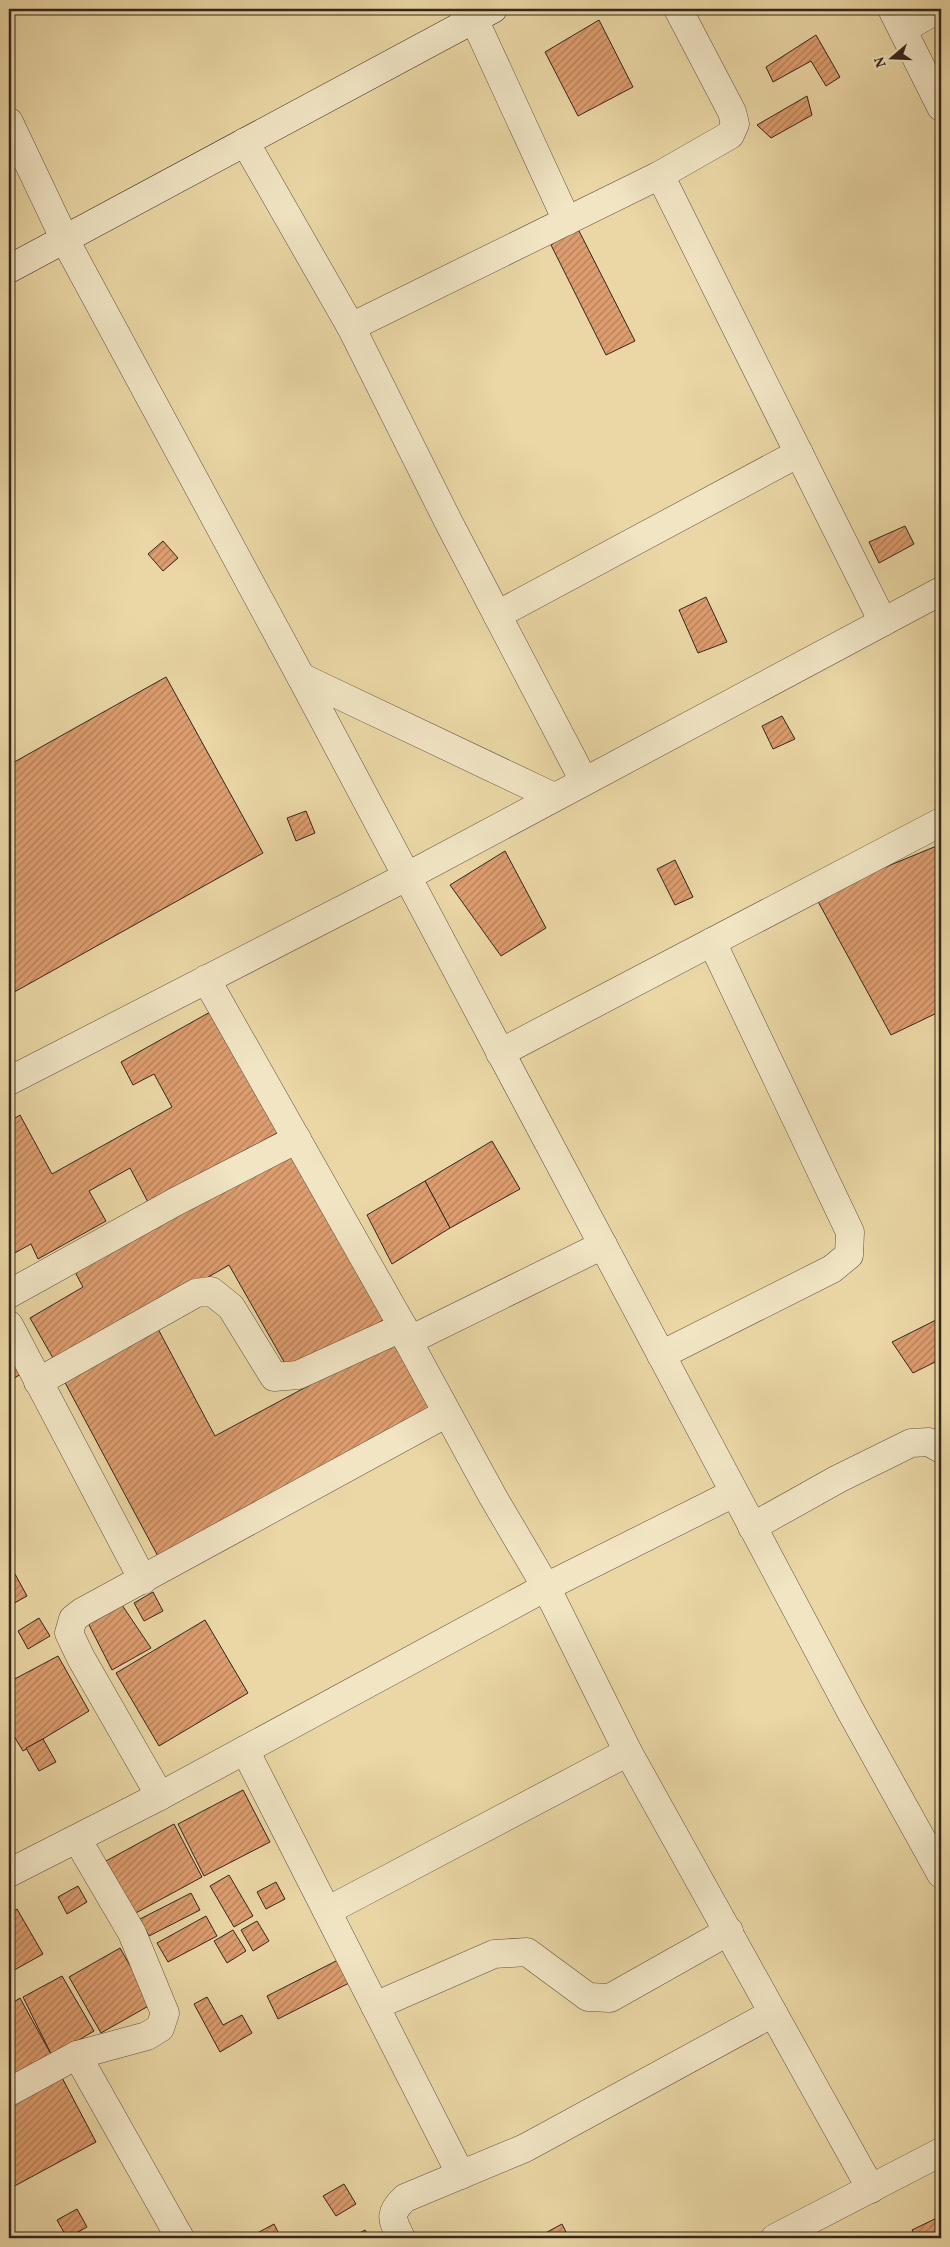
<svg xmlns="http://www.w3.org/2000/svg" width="950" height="2247" font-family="Vollkorn,serif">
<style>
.building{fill:url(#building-hatch);stroke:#32261e}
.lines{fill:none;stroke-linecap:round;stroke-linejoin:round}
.street-casing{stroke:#605240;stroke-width:29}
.secondary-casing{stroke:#32261e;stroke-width:29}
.street{stroke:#f1e5c4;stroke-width:28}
.secondary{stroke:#f1e5c4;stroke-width:28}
</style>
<defs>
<pattern id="building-hatch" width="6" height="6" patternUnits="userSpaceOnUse" patternTransform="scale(1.25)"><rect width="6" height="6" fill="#dd9d6e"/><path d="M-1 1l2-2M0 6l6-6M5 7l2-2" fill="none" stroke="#b4805a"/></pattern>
</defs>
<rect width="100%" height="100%" fill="#ead7a5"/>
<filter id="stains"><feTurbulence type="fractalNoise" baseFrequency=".004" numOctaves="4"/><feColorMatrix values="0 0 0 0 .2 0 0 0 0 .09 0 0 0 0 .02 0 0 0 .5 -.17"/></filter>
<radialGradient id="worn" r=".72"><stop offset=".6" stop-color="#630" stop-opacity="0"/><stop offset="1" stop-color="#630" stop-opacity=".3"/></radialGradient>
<g class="building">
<polygon points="599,20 633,87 578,116 545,52"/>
<polygon points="816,35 840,77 826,86 811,61 773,82 766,67"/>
<polygon points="807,96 812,115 771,138 757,125"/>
<polygon points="577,227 635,341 606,355 551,245"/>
<polygon points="905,526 914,544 879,563 869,542"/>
<polygon points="163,541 178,558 163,571 148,554"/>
<polygon points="706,597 727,642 698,653 679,610"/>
<polygon points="166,677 263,853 9,995 9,765"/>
<polygon points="782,716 795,739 773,749 762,726"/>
<polygon points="306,811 315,833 296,841 287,818"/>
<polygon points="939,845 941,849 941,1011 891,1035 815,896"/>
<polygon points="505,851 546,928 501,956 450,885"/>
<polygon points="675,860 693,897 675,905 657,869"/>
<polygon points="219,1007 286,1128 149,1204 130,1168 89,1191 106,1221 38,1259 31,1244 11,1255 9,1252 9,1122 20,1115 52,1174 172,1107 154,1074 133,1085 121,1062"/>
<polygon points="492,1141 520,1189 450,1228 425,1181"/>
<polygon points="295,1146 392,1315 291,1374 229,1265 57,1365 30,1318 83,1287 75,1272"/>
<polygon points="425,1181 450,1228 392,1264 367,1215"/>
<polygon points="936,1320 941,1331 941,1359 913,1373 892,1342"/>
<polygon points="157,1327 215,1436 399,1337 438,1410 160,1560 62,1377"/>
<polygon points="9,1346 23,1373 9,1381"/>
<polygon points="15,1574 27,1596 9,1606 9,1578"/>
<polygon points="153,1592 163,1611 144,1621 134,1603"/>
<polygon points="122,1605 151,1648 112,1670 88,1623"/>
<polygon points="39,1618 50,1636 28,1649 18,1631"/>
<polygon points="205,1620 248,1693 159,1746 116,1673"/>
<polygon points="58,1656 89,1711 23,1751 9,1728 9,1682"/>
<polygon points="43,1739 56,1762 39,1771 26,1748"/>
<polygon points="243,1790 270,1842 204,1876 178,1824"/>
<polygon points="174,1824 202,1877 134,1914 106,1861"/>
<polygon points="229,1875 253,1916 234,1927 210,1886"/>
<polygon points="276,1882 285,1899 266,1909 257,1892"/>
<polygon points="78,1886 87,1902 67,1914 58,1897"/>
<polygon points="191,1893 200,1910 149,1936 140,1919"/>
<polygon points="17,1909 43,1954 9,1973 9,1914"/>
<polygon points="206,1916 217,1936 168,1962 157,1943"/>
<polygon points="257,1921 269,1941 253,1951 241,1930"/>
<polygon points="233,1930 246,1951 227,1963 214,1941"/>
<polygon points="120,1948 152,2004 101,2033 69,1977"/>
<polygon points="340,1959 351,1982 278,2019 267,1996"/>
<polygon points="62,1976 94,2031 52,2056 23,1997"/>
<polygon points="207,1997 223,2025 242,2015 252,2033 220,2052 194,2004"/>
<polygon points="20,1998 52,2056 9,2080 9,2005"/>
<polygon points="59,2072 96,2142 9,2189 9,2100"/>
<polygon points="344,2184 356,2204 336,2216 323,2196"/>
<polygon points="77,2209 87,2227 67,2238 57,2220"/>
<polygon points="941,2216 941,2230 924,2238 916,2238 912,2230"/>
<polygon points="274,2224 281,2238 248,2238"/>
<polygon points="562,2224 569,2238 536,2238"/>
<polygon points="365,2230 370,2238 350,2238"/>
</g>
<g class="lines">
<g class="street-casing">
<g id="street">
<polyline points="463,9 474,19 567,221"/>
<polyline points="678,9 732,112 735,124 730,135 660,175 883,622"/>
<polyline points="892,9 941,107"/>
<polyline points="903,29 938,9"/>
<polyline points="9,122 65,240 301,677 850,1710 941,1874"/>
<polyline points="245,142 351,327 449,523 584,781"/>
<polyline points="351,327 660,175"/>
<polyline points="497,615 799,453"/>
<polyline points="301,677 554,797"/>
<polyline points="206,979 403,1327 408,1341 493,1497 546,1587 628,1752 871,2189"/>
<polyline points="500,1053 941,822"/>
<polyline points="9,1081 406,877 941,591"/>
<polyline points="9,1294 175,1202 297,1139"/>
<polyline points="9,1325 143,1580"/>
<polyline points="408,1341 603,1245"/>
<polyline points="661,1355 832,1269 849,1255 850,1232 712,942"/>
<polyline points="38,1382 196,1293 211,1291 231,1307 274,1377 298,1375 403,1327"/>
<polyline points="752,1527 838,1479 911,1443 929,1442 941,1449"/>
<polyline points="245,1750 461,2175"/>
<polyline points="160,1796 81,1658 69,1633 73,1619 82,1612 447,1413"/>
<polyline points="9,1873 160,1796 546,1587 734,1493"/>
<polyline points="327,1911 628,1752"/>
<polyline points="375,2006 494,1954 527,1952 588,1997 610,1998 729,1931"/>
<polyline points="77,2055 180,2238"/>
<polyline points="9,2092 77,2055 147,2036 160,2028 165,2013 132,1933 77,1839"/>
<path d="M401 2238C392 2219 388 2214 405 2198L525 2148 773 2013"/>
<polyline points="775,2238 941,2152"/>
</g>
</g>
<g class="secondary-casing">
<polyline id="secondary" points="9,269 493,9"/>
</g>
<use href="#street" class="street"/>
<use href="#secondary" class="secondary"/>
</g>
<rect width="950" height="2247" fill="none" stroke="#ead7a5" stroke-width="30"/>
<rect x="10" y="10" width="930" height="2227" fill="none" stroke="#32261e" stroke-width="2.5"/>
<rect x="15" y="15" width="920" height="2217" fill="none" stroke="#32261e"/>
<g transform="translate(892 58) rotate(251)" stroke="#f1e5c4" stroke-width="4" paint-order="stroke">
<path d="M0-4L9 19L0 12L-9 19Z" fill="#32261e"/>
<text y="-8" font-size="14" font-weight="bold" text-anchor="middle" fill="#32261e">N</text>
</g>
<rect width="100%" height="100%" filter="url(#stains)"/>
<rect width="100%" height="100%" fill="url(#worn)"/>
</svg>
